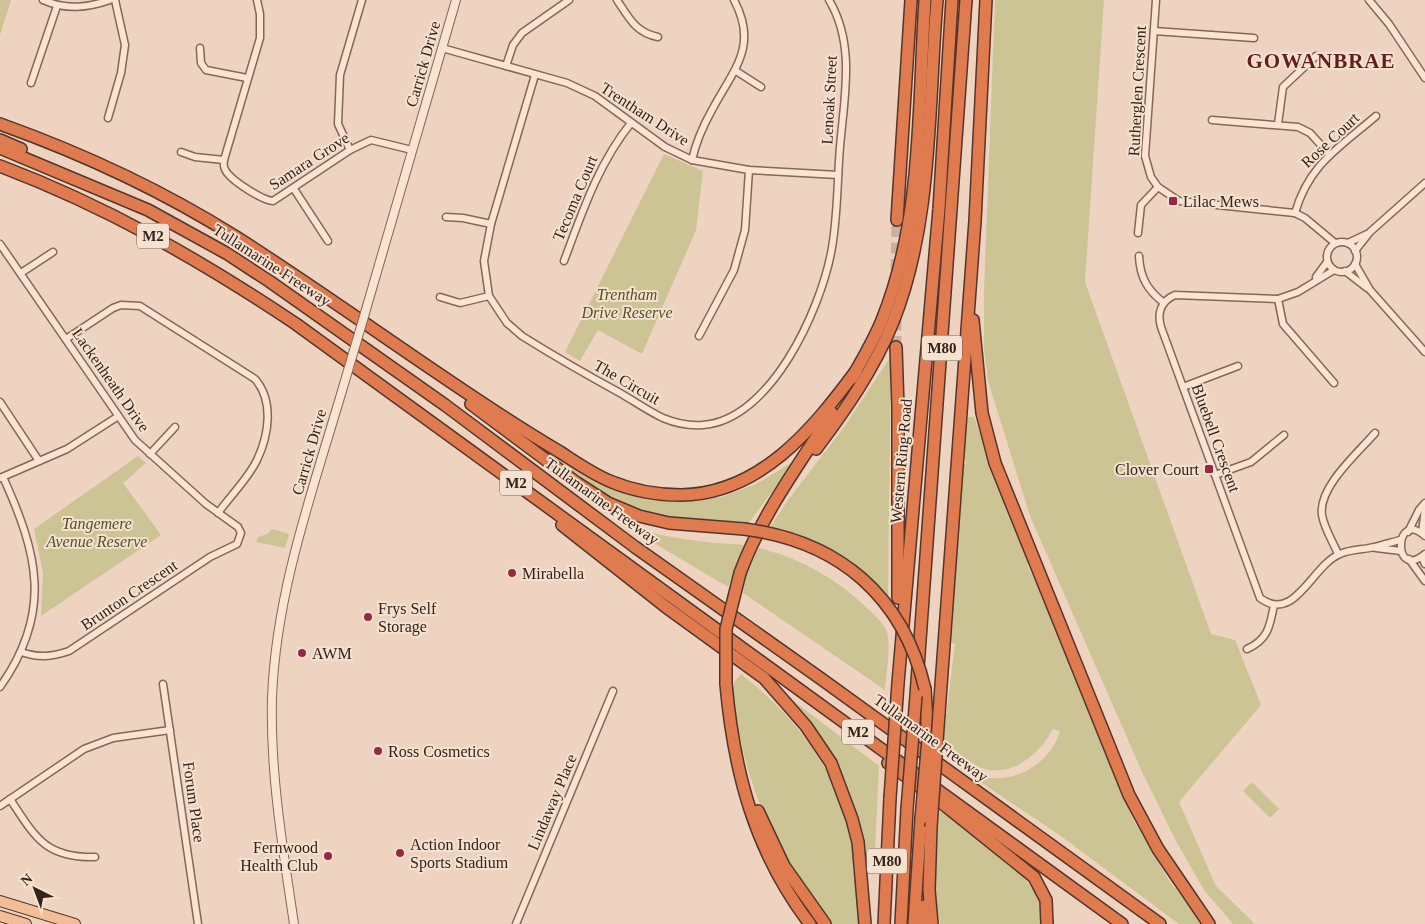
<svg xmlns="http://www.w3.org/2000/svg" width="1425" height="924" font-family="Georgia,serif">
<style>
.green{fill:#ccc494}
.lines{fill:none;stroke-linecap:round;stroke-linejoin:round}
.motorway-tunnel{stroke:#c9b09f;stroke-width:11;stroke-dasharray:11 5.5;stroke-linecap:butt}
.minor-casing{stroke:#876558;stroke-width:9}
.tertiary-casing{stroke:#876558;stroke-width:10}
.primary-casing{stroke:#54352c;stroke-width:12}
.motorway-casing{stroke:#54352c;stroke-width:14}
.minor{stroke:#f9e4d3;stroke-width:6}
.tertiary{stroke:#f9e4d3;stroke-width:8}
.primary{stroke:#f2be97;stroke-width:10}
.motorway{stroke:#df7b4f;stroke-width:11}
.tertiary-bridge-casing{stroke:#876558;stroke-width:10;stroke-linecap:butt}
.motorway-bridge-casing{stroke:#54352c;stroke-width:14;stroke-linecap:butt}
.tertiary-bridge{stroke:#f9e4d3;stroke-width:8}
.motorway-bridge{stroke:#df7b4f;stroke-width:11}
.poi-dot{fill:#962844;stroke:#f5e1cf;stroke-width:2}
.labels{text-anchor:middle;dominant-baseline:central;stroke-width:4;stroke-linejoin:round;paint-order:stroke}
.shield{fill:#f5e1cf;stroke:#6f5b52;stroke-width:1}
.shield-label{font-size:15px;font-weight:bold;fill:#36221c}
.street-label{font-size:16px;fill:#36221c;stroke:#f5e1cf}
.poi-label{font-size:16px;fill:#36221c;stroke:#f5e1cf;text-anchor:start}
.park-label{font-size:16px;font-style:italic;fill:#535323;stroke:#f5e1cf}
.district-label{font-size:21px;font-weight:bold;letter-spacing:1px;fill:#631c1f;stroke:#f5e1cf}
</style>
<rect width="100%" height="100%" fill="#eed4c0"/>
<g class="green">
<polygon points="0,0 11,0 0,35"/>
<polygon points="995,0 1104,0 1085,282 1211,634 1235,640 1261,705 1179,802 1216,886 1255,924 1233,924 1204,890 1176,841 1143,774 1030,516 988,381 984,348 984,291"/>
<polygon points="664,154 703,171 696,230 642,354 598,330 580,361 565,352"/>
<path d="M891 356 888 596C854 561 818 537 770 527L788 500 845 426Z"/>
<path d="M967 417H974L1006 505 1031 562 1027 565 1044 598 1133 819 1168 879 1202 924H1179L1058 834 976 779 978 775C1011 787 1051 764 1060 731L1053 729C1039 755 1009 781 977 766 965 760 954 749 943 740L955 644 949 642 963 464H966V460L963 459Z"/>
<polygon points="138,456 146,463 123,483 161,535 41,616 43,573 34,529"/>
<path d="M559 456 596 480 635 496 683 501 722 497 756 484 796 460 747 525C711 521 668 522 634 508 606 497 579 478 556 459Z"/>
<path d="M620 523C660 538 701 542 744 545L728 587Z"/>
<polygon points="272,529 289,534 285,548 256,542 258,537 267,534"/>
<path d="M759 548C801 559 836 578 868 609 874 615 884 623 887 632 891 646 886 675 885 690L743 593 747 571Z"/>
<path d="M741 674C794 715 837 770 852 837 858 864 857 896 860 924H832C776 862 740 773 733 690L734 682Z"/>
<path d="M791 699 879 766 875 850H872L871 858 875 859 873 875 868 874C858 803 839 753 791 699Z"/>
<polygon points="1252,782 1279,809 1270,818 1243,791"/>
<path d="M940 810 1024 877 1040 900 1044 924H940C932 887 933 847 940 810Z"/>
</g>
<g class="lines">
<g class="motorway-tunnel">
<polyline points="896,270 897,220"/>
<polyline points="896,347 896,316"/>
</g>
<g class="minor-casing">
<g id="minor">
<path d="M43 0C66 10 87 8 110 0"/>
<path d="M257 0 260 14V38L224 160C223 166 224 170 229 175 235 182 263 201 273 201L350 150 371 140 412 150"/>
<path d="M617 0C629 18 636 33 658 37"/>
<polyline points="1156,0 1145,156 1151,177 1158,187 1179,201 1295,213 1305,218 1335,243"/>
<polyline points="1369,0 1389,24 1425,78"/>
<polyline points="1154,31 1254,38"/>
<polyline points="200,48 201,63 206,70 247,78"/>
<polyline points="442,48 567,83 595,96 665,147 692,160 749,170 838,175"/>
<polyline points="506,66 513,45 522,33 569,0"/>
<polyline points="736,71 761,87"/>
<path d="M535 75 491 224 484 261 489 296 507 323 522 336C554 356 587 375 620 393 634 401 648 411 663 418 675 423 690 426 703 425 771 420 820 310 831 253 838 218 837 182 840 147 844 98 856 45 829 0"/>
<polyline points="31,83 57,6"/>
<polyline points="108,118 121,73 125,45 115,0"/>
<polyline points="1212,120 1298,127 1310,133 1330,155"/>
<polyline points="1278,124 1283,87 1316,56"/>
<polyline points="350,150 338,124 340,75 362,0"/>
<polyline points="181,152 195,157 224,160"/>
<path d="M692 160C696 142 703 126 712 110 733 70 759 47 734 0"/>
<polyline points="294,189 328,241"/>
<path d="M1295 213C1309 164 1339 148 1376 116"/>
<polyline points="446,217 463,218 491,224"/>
<polyline points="1138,233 1141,205 1158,187"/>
<circle cx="1342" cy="257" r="15"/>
<polyline points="1348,243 1367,234"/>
<path d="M0 244 135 440 206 504 238 527 241 533 237 544 210 557 69 651C51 657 39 658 21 652"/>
<polyline points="1355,251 1370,232 1425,183"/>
<path d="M1139 256C1140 277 1147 290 1164 303"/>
<path d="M564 261C582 213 598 164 631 123"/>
<polyline points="1355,264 1370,290 1425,352"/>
<path d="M1334 270 1298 292 1278 299 1175 295C1161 301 1157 313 1161 327L1260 598C1295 624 1312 565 1340 554 1351 549 1363 550 1374 547 1383 545 1392 542 1400 540"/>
<polyline points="1345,271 1367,288"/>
<polyline points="21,273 53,252"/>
<polyline points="1316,277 1327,262"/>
<polyline points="440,297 460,303 489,296"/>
<polyline points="1278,299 1283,324 1334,383"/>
<polyline points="699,336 734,270 745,230 749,170"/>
<path d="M66 339 113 308 121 305 140 306 255 379C274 401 269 435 257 460 248 479 230 496 218 513"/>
<polyline points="1183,387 1238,366"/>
<polyline points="0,402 39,461"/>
<polyline points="150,454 175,427"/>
<polyline points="1215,475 1251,462 1284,435"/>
<polyline points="0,478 67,449 117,417"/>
<polyline points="1408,532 1419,510 1425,503"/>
<polyline points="1422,533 1425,508"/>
<path d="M1425 536C1394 508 1392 582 1425 554"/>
<polyline points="1376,548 1401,551"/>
<path d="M1338 554C1333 542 1324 528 1322 515 1318 487 1358 453 1375 433"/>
<polyline points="1422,557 1425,564"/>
<polyline points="1409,559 1425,581"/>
<path d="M1247 649C1268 640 1270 626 1274 605"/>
<polyline points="163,684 198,924"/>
<path d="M0 687C53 612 38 554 3 477"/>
<path d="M10 799C35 837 45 858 95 857"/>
<polyline points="0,806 84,749 113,738 170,730"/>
<polyline points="516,924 613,691"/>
</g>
</g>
<g class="tertiary-casing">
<g id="tertiary">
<polyline points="365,313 456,0"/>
<path d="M294 924C283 849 270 774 272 698 276 590 314 487 344 384"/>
</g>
</g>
<g class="primary-casing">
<g id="primary">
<polyline points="0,901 75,924"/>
<polyline points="0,916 26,924"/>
</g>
</g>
<g class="motorway-casing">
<g id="motorway">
<path d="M0 124C81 153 163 191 236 237 321 291 403 351 487 406 511 422 535 437 560 452 577 463 594 475 612 482 634 491 658 495 681 495 760 494 813 429 856 371"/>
<polyline points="0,140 21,149"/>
<polyline points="0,148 148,210 226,253 269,281 445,405 635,547 820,678 1160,924"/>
<path d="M0 166C106 206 202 261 296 324L1122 924"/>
<polyline points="897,220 911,0"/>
<polyline points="973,320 982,413 995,463 1129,795 1158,849 1209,924"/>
<polyline points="896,347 898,407 898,598"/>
<path d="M852 378C863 358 874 340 882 320 923 219 918 107 925 0"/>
<polyline points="471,404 577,483 608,503 639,516 669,523 744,529"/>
<path d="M816 449C846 409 874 369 893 322 933 221 928 107 937 0"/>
<polyline points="562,525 666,607 764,678 806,726 831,763 852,819 858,842 865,924"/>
<path d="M740 573C762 514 798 466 832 413"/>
<polyline points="898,683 939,209 952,0"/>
<path d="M726 684C734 773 755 852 810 924"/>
<polyline points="925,689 928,739"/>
<polyline points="916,696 966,0"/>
<polyline points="939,713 975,221 986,0"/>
<polyline points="888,763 947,807 1034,877 1046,900 1047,924"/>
<polyline points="758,811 784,866 825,924"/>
<polyline points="931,827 929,890 932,924"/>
<polyline points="884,924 890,798"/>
<polyline points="901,924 907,809"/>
<polyline points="914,924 921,819"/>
<polyline points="923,924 924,906"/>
</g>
</g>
<use href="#minor" class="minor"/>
<use href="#tertiary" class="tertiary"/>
<use href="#primary" class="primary"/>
<use href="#motorway" class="motorway"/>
<g class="tertiary-bridge-casing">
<polyline id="tertiary-bridge" points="344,384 365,313"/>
</g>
<g class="motorway-bridge-casing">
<g id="motorway-bridge">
<path d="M744 529C839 541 903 596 925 689"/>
<polyline points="726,684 726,629 740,573"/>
<polyline points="890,798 898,683"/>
<polyline points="907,809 916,696"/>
<polyline points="921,819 928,739"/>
<polyline points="931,827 939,713"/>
</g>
</g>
<use href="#tertiary-bridge" class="tertiary-bridge"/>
<use href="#motorway-bridge" class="motorway-bridge"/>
</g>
<g class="poi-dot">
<rect x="1168" y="196" width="10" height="10" rx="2.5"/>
<rect x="1204" y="464" width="10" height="10" rx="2.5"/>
<circle cx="512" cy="573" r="5"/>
<circle cx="368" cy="617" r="5"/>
<circle cx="302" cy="653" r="5"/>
<circle cx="378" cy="751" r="5"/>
<circle cx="400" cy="853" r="5"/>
<circle cx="328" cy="856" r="5"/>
</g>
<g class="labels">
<g class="shield">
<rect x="137" y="223.5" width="32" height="25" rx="4"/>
<rect x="922" y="335.5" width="40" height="25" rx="4"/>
<rect x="500" y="470.5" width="32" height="25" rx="4"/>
<rect x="842" y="719.5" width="32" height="25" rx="4"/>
<rect x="867" y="848.5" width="40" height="25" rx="4"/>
</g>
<g class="shield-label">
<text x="153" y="236">M2</text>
<text x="942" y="348">M80</text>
<text x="516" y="483">M2</text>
<text x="858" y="732">M2</text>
<text x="887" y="861">M80</text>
</g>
<g class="street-label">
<text transform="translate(423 64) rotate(-74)">Carrick Drive</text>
<text transform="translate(1137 91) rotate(-87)">Rutherglen Crescent</text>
<text transform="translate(829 100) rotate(-87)">Lenoak Street</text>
<text transform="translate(645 114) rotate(33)">Trentham Drive</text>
<text transform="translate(1330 140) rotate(-43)">Rose Court</text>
<text transform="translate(309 161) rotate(-33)">Samara Grove</text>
<text transform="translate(575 198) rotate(-67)">Tecoma Court</text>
<text transform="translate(272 265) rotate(33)">Tullamarine Freeway</text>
<text transform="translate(111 380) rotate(55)">Lackenheath Drive</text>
<text transform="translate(627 382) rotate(30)">The Circuit</text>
<text transform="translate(1216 438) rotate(70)">Bluebell Crescent</text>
<text transform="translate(309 452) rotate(-74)">Carrick Drive</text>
<text transform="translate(901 461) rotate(-85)">Western Ring Road</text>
<text transform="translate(602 501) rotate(36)">Tullamarine Freeway</text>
<text transform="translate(129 595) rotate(-34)">Brunton Crescent</text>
<text transform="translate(931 738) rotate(36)">Tullamarine Freeway</text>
<text transform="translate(194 802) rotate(82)">Forum Place</text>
<text transform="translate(552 802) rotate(-67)">Lindaway Place</text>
</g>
<g class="poi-label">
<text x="1183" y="201">Lilac Mews</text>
<text x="1199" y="469" text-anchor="end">Clover Court</text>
<text x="522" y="573">Mirabella</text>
<text x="378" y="608">Frys Self<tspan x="378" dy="18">Storage</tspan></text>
<text x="312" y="653">AWM</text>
<text x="388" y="751">Ross Cosmetics</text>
<text x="410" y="844">Action Indoor<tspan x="410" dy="18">Sports Stadium</tspan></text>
<text x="318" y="847" text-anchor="end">Fernwood<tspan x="318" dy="18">Health Club</tspan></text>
</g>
<g class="park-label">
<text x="627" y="294">Trentham<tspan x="627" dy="18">Drive Reserve</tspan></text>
<text x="97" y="523">Tangemere<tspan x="97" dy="18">Avenue Reserve</tspan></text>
</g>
<g class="district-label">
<text x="1321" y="61">GOWANBRAE</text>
</g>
</g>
<g transform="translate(35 889) rotate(318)" stroke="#f5e1cf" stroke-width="4" paint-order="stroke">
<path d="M0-4L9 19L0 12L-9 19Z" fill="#36221c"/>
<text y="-8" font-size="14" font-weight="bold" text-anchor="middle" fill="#36221c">N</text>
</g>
</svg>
